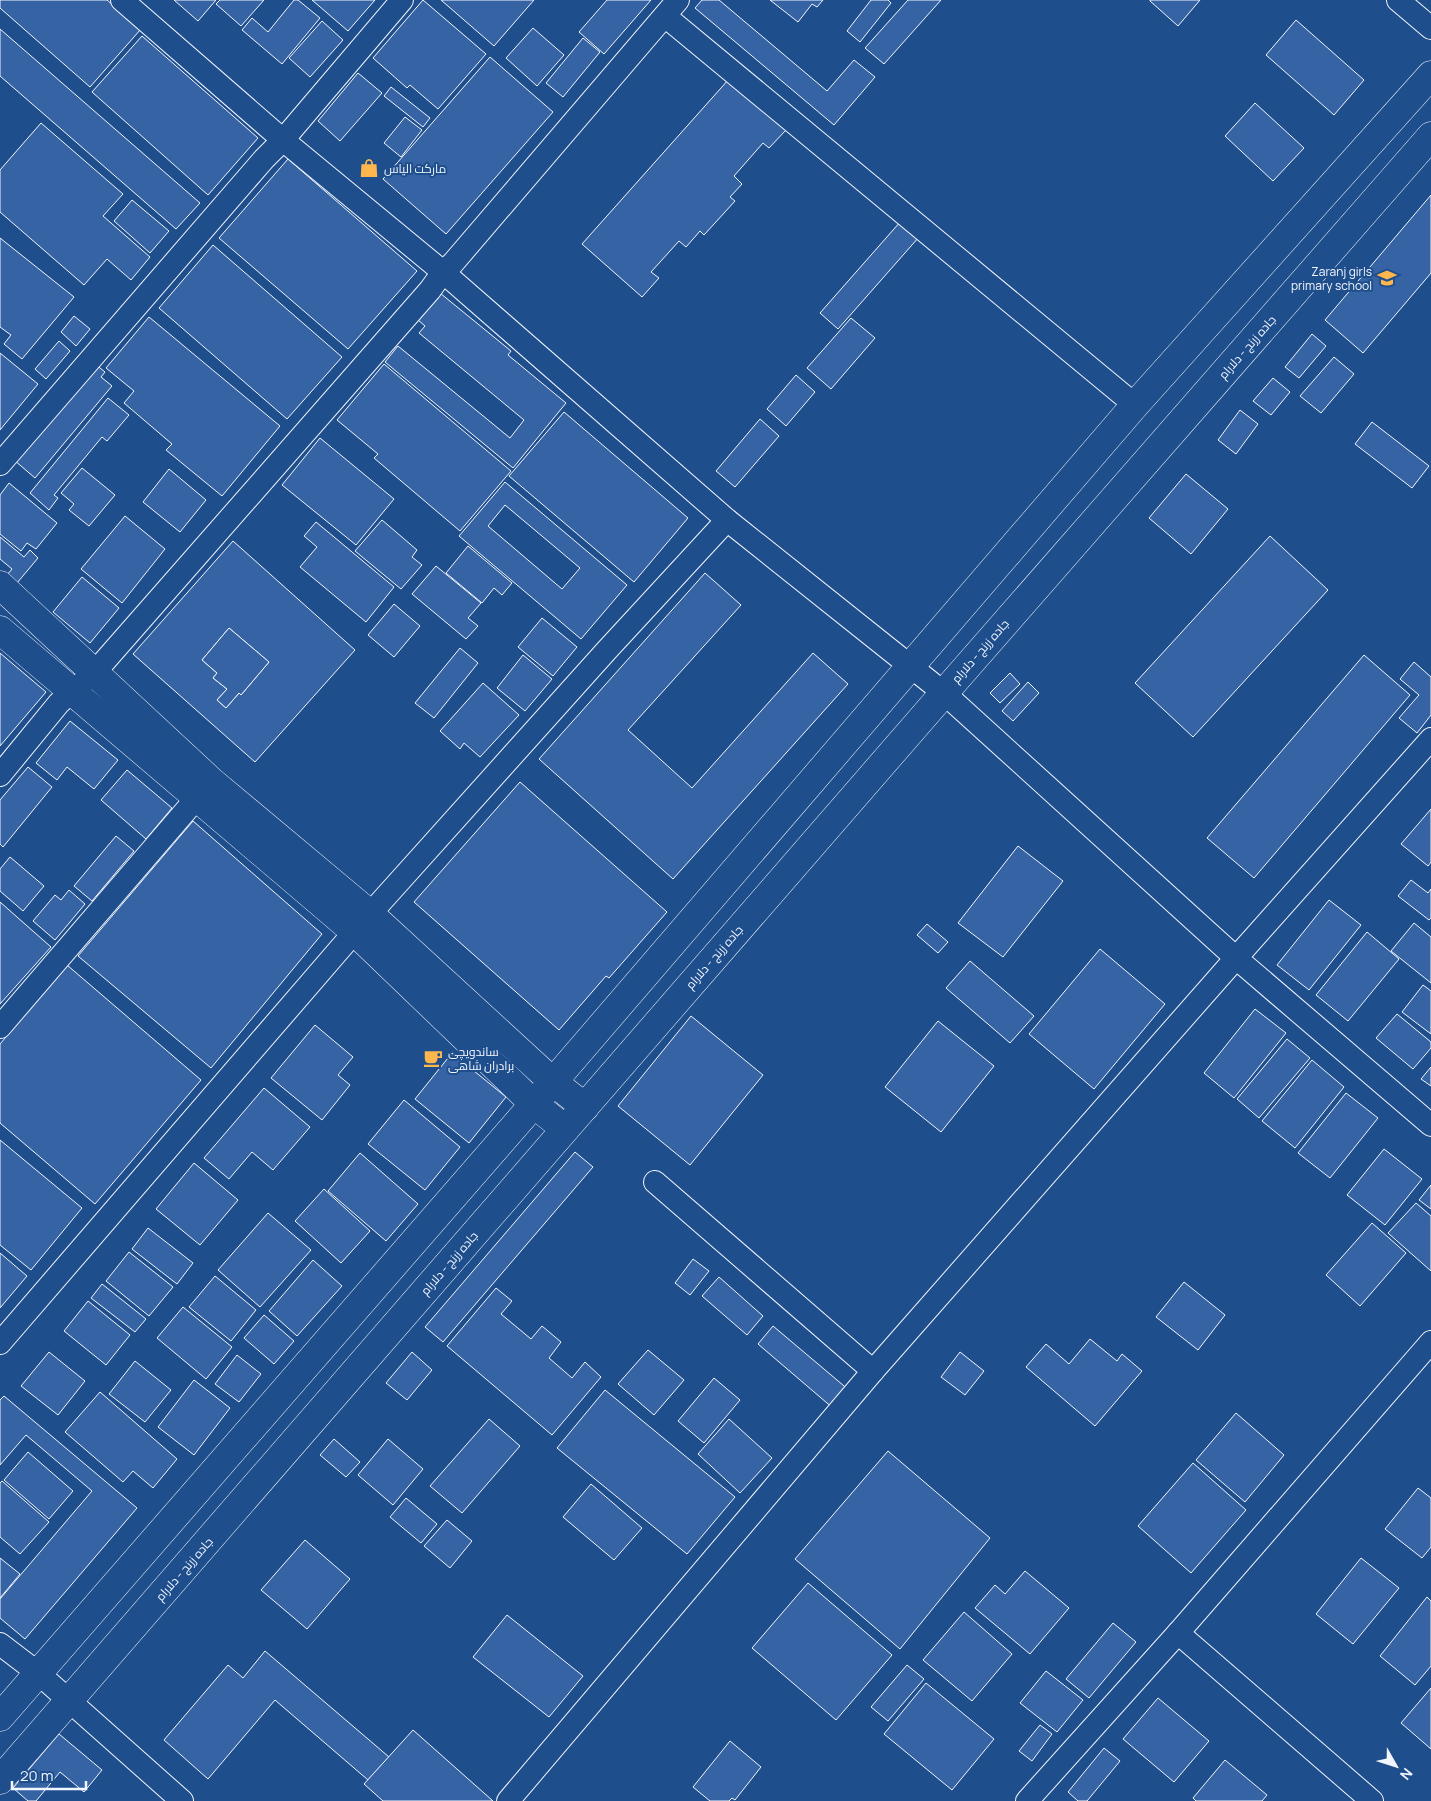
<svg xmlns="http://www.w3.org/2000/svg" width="1431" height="1801" font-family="Manrope,Cairo,sans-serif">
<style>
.building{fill:#3563a3;stroke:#f2f6ff;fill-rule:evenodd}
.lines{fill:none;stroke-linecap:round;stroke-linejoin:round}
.minor-casing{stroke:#f2f6ff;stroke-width:24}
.secondary-casing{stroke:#f2f6ff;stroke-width:29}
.trunk-casing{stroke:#f2f6ff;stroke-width:29}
.minor{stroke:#1f4e8c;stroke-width:22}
.secondary{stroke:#1f4e8c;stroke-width:28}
.trunk{stroke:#1f4e8c;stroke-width:28}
.labels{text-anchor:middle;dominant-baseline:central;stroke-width:4;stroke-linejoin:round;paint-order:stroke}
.poi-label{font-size:12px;fill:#f2f6ff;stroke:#1f4e8c;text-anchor:start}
.street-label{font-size:12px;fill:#f2f6ff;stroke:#1f4e8c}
</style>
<rect width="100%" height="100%" fill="#1f4e8c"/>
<g class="building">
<polygon points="0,0 107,0 141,29 90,87 0,8"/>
<polygon points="174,0 216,0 198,21"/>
<polygon points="220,0 264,0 241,26 216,4"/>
<polygon points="294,0 298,0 320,18 282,64 242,30 252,18 268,32"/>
<polygon points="312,0 375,0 348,31"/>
<polygon points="423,0 486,54 438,109 410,85 407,88 373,58"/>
<polygon points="441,0 534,0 494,46"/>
<polygon points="607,0 651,0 604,54 579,32"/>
<polygon points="702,0 719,0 827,91 854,60 875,77 834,125 695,8"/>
<polygon points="770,0 823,0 817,7 812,4 798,22"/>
<polygon points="871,0 888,0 891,3 860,42 847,31"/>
<polygon points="908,0 941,0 884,64 865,48"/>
<polygon points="1150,0 1200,0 1178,26 1150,1"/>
<polygon points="1296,20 1364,80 1334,115 1266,55"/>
<polygon points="322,21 343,40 310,77 289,58"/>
<polygon points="533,28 564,55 537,86 506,58"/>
<polygon points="0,29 200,203 176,229 0,76"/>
<polygon points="142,36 258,138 208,195 92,92"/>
<polygon points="583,38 600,52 563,97 546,83"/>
<polygon points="490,57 553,112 446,234 383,179"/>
<polygon points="358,73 382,93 340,141 318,121"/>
<polygon points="729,79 786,130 769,148 763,143 734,176 742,184 730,197 735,201 704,235 700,231 686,247 679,241 651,272 659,278 642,297 582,244"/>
<polygon points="391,87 430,118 423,127 384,96"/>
<polygon points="1255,103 1304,148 1273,181 1225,136"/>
<polygon points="405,117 422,130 401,157 384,143"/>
<polygon points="41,123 123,194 103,216 150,257 131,280 107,259 84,285 0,212 0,170"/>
<polygon points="288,159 417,271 348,349 219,238"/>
<polygon points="1431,195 1431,273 1363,353 1325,320"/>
<polygon points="132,200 169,231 150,253 114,221"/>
<polygon points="901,221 919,237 838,329 820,313"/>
<polygon points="0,238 74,297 22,359 4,344 11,335 0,327"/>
<polygon points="213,245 342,357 287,419 159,308"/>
<polygon points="440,293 511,351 508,355 566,403 513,468 385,362 398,346 510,438 524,420 419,333 425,326 418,320"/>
<polygon points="74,316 90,329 76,346 61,332"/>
<polygon points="149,317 280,426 222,496 166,450 172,444 124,403 134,391 106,368"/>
<polygon points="851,318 875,338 831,389 807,368"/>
<polygon points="1312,334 1326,346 1299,378 1285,367"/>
<polygon points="59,341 70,351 46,379 35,369"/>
<polygon points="0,353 38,384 0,430"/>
<polygon points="1334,357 1354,374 1321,413 1300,396"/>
<polygon points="95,364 105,372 101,377 112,386 35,478 14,460"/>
<polygon points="384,364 511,471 460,531 374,458 378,454 337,420"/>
<polygon points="796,375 815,392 786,426 767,409"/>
<polygon points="1273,378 1290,392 1271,415 1253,401"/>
<polygon points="108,398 129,415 107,441 102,437 54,495 58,498 49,510 30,493"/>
<polygon points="1240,410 1258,424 1236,454 1218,440"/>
<polygon points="564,412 688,518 634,582 509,476"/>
<polygon points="760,419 779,436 735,487 716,471"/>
<polygon points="1372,422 1429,466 1412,488 1355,444"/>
<polygon points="320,438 394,499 356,545 282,485"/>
<polygon points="82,468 115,495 89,526 69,510 74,504 61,493"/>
<polygon points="169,469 206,500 180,532 143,502"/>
<polygon points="1186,474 1228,509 1191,554 1149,518"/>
<path d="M505 482 627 585 581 639 459 536ZM505 505 580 568 562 589 488 526Z"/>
<polygon points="9,483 57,523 36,549 27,543 21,551 0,534 0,495"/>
<polygon points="125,516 165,549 122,603 81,569"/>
<polygon points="382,520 417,550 412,557 422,565 401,589 355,551"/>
<polygon points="316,522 394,587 366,622 300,567 317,547 304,536"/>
<polygon points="1270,536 1328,590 1193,737 1135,683"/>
<polygon points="0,537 24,557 30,550 38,558 17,583 7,575 12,569 0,559"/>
<path d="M233 541 355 650 255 762 133 654ZM229 628 269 662 241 695 239 693 226 708 217 700 227 689 213 678 217 673 202 660Z"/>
<polygon points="468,546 512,583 502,595 494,588 482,603 446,573"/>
<polygon points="436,566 481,603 468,618 478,626 466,639 412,594"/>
<polygon points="705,573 741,605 628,730 692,788 813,653 848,684 673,879 539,759"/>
<polygon points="82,577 119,608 90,643 53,612"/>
<polygon points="394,604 420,626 394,657 368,635"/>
<polygon points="542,618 577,647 553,676 518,647"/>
<polygon points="229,628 269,662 241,695 239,693 226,708 217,700 227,689 213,678 217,673 202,660"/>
<polygon points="460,648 478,663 434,718 415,703"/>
<polygon points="0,653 46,692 0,746"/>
<polygon points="523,655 552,679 525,711 497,688"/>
<polygon points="1364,655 1410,695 1254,878 1207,838"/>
<polygon points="1414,662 1431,677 1431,715 1417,733 1399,718 1419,695 1400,679"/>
<polygon points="1010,673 1020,684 1000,703 990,693"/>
<polygon points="1028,682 1039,693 1013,721 1002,711"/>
<polygon points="483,683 519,715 480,757 464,743 460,749 440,731"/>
<polygon points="70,721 118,760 94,789 67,767 57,780 36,763"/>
<polygon points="28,767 52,787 3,847 0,844 0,800"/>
<polygon points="127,770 172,808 146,839 101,800"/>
<polygon points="520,782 667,912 609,978 606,976 559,1030 414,902"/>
<polygon points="1431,809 1431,862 1428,866 1401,844"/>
<polygon points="193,821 322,934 211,1068 78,956"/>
<polygon points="116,836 134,851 92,901 74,886"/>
<polygon points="1018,846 1063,881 1003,957 958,923"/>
<polygon points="10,857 44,886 23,911 0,891 0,869"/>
<polygon points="1411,880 1428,893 1431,889 1431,918 1429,920 1398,896"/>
<polygon points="69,890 85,904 55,940 33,921 55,895 61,900"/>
<polygon points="1329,900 1361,925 1309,990 1277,965"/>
<polygon points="0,902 51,947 0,1004"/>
<polygon points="1414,923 1431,937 1431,983 1391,951"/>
<polygon points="927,924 948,942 938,953 917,935"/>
<polygon points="1367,932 1399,959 1348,1021 1316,995"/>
<polygon points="1100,949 1165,1004 1094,1089 1029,1034"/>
<polygon points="970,961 1034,1016 1010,1043 946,988"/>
<polygon points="67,965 201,1080 95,1204 0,1123 0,1044"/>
<polygon points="1423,985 1431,991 1431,1034 1402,1012"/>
<polygon points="1255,1009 1286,1033 1234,1098 1204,1073"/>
<polygon points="1397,1014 1431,1042 1431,1048 1413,1069 1376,1038"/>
<polygon points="691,1016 763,1075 690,1165 618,1106"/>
<polygon points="938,1021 994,1066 941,1132 885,1087"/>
<polygon points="315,1025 353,1057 338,1075 350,1085 322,1120 271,1078"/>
<polygon points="1287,1039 1310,1058 1259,1118 1237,1099"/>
<polygon points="452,1053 506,1097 469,1143 415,1099"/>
<polygon points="1312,1060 1344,1087 1295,1148 1262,1121"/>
<polygon points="1431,1067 1431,1086 1421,1079"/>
<polygon points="264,1088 310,1127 273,1170 252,1152 229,1179 204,1158"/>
<polygon points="1346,1093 1378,1118 1330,1178 1298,1153"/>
<polygon points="404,1100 460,1147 425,1190 368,1144"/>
<polygon points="0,1140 82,1208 31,1270 0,1245"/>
<polygon points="1384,1149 1422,1179 1385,1225 1347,1195"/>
<polygon points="575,1152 593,1167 443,1342 425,1327"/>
<polygon points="360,1153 418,1204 386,1241 328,1191"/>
<polygon points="194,1163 238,1200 200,1245 156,1209"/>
<polygon points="1431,1185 1431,1209 1419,1200"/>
<polygon points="324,1189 370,1231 341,1263 295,1221"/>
<polygon points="1416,1203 1431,1216 1431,1271 1388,1233"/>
<polygon points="268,1213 311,1250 260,1307 218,1270"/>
<polygon points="1372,1223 1406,1253 1360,1306 1326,1275"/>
<polygon points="148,1228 193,1263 177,1284 132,1249"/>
<polygon points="129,1252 173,1287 149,1316 106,1281"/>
<polygon points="0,1253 27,1276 0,1308"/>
<polygon points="693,1259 709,1271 690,1295 675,1283"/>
<polygon points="313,1260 342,1286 297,1336 269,1311"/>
<polygon points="215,1276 256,1310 231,1341 189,1307"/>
<polygon points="719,1277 763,1316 747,1335 702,1296"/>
<polygon points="1184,1282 1225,1315 1198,1350 1156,1317"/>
<polygon points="102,1284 146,1319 135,1332 91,1298"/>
<polygon points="496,1288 512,1301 501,1314 531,1339 542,1326 561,1342 549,1358 572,1378 585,1362 601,1377 552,1435 447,1346"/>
<polygon points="88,1301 130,1335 106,1365 64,1331"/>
<polygon points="183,1307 232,1347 206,1379 157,1338"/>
<polygon points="264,1315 294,1341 274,1364 244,1338"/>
<polygon points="773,1326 850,1391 834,1409 758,1344"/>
<polygon points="1090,1339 1117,1361 1122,1354 1142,1371 1095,1426 1026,1367 1046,1344 1069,1364"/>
<polygon points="648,1350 684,1380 654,1415 618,1384"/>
<polygon points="49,1352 85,1381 58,1415 21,1386"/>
<polygon points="412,1352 432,1370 407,1400 386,1383"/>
<polygon points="960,1352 984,1371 965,1395 941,1377"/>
<polygon points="237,1355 261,1374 239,1402 215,1384"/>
<polygon points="135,1361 171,1390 145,1422 109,1394"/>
<polygon points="714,1378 740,1400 704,1443 678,1421"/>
<polygon points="194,1380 230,1408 194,1455 158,1427"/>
<polygon points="605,1390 735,1497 687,1554 557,1448"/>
<polygon points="100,1392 177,1459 153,1488 133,1471 123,1482 65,1432"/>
<polygon points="4,1396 137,1508 25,1639 0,1618 0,1599 92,1491 26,1435 0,1465 0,1400"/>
<polygon points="1236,1413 1284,1455 1245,1502 1196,1460"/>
<polygon points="489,1419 520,1446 462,1513 430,1486"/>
<polygon points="729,1419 772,1458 740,1493 698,1454"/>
<polygon points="334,1439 360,1462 346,1477 320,1455"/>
<polygon points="388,1439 423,1469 393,1505 358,1475"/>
<polygon points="888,1451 990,1538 900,1649 795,1559"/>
<polygon points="28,1452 73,1491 49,1519 4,1480"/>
<polygon points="1193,1463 1246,1510 1191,1573 1138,1526"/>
<polygon points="2,1481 49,1522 20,1554 0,1537 0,1483"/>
<polygon points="591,1484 642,1528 614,1560 563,1517"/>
<polygon points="1418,1488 1431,1498 1431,1547 1422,1558 1385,1529"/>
<polygon points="406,1498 437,1524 421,1543 390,1517"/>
<polygon points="447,1520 472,1541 450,1568 424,1546"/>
<polygon points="305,1540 350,1579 307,1629 261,1590"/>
<polygon points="0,1558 20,1574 0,1598"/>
<polygon points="1361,1558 1399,1588 1353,1644 1316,1614"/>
<polygon points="1025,1571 1069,1608 1030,1654 975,1608 995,1585 1005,1594"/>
<polygon points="808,1583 892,1655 836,1720 752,1648"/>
<polygon points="1427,1597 1431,1601 1431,1666 1415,1685 1380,1656"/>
<polygon points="964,1612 1012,1654 972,1701 923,1660"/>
<polygon points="507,1615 583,1676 549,1717 473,1657"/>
<polygon points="1113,1623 1136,1642 1089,1698 1066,1679"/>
<polygon points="265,1651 389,1757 368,1780 275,1700 208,1779 164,1740 228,1665 243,1678"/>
<polygon points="907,1665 924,1679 888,1721 871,1707"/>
<polygon points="1046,1671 1083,1700 1057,1732 1020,1703"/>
<polygon points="926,1683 994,1739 952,1790 884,1734"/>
<polygon points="1431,1688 1431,1749 1401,1723"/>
<polygon points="1158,1698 1209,1741 1174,1782 1123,1739"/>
<polygon points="1040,1725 1052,1734 1032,1761 1019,1751"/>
<polygon points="413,1730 493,1801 383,1801 364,1784"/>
<polygon points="59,1734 102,1770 84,1792 60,1772 36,1801 28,1801 13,1788"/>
<polygon points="730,1741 761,1767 735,1800 732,1798 729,1801 710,1801 693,1787"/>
<polygon points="1104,1748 1120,1761 1087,1801 1078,1801 1068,1792"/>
<polygon points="1225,1760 1267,1795 1262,1801 1196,1801 1193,1798"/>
</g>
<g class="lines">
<g class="minor-casing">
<g id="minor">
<polyline points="122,0 283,140 443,272 727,520 944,693 1236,958 1431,1125"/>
<polyline points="1398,0 1431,28"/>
<polyline points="665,16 1135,405"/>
<polyline points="0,464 264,159 283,140 402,0"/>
<polyline points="0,775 59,703 95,672 430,290 443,272 453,263 678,0"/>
<polyline points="0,1027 207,786"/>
<polyline points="655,1182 873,1371"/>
<polyline points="0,1343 370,914 607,650 727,520"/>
<polyline points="1178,1633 1372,1801"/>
<polyline points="0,1644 38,1673 182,1801"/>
<polyline points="508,1801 873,1371 1236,958 1431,739"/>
<polyline points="1027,1801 1178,1633 1431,1342"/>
</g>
</g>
<g class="secondary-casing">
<g id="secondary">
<polyline points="0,585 211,781 370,914 553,1082 585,1107"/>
<polyline points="0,630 355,932 534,1104 565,1129"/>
</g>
</g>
<g class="trunk-casing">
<g id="trunk">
<polyline points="0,1717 553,1082 1135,405 1431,75"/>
<polyline points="0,1780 944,693 1431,136"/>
</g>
</g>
<use href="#minor" class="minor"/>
<use href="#secondary" class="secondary"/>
<use href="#trunk" class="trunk"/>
</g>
<defs>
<g id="shop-bare" transform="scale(1.5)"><path d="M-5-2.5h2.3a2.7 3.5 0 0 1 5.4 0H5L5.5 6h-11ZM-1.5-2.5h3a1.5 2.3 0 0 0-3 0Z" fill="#ffb74d" stroke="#1f4e8c" stroke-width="2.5" paint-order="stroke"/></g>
<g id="school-bare" transform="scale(1.5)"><path d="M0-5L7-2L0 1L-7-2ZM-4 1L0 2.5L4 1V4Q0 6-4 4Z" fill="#ffb74d" stroke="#1f4e8c" stroke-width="2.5" paint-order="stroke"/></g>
<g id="cafe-bare" transform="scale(1.5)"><path d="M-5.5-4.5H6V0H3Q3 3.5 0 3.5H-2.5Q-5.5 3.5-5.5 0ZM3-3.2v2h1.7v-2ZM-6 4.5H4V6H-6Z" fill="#ffb74d" stroke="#1f4e8c" stroke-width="2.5" paint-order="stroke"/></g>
</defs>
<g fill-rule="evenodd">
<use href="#shop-bare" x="369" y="168"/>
<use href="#school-bare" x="1387" y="278"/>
<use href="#cafe-bare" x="433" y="1058"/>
</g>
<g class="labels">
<g class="poi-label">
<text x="384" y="168">مارکت الیاس</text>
<text x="1372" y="271" text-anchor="end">Zaranj girls<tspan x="1372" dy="14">primary school</tspan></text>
<text x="448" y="1051">ساندویچی<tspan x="448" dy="14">برادران شاهی</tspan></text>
</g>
<g class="street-label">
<text transform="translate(1247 347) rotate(-49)">جاده زرنج - دلارام</text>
<text transform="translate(980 651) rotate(-49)">جاده زرنج - دلارام</text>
<text transform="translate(714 957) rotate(-49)">جاده زرنج - دلارام</text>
<text transform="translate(449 1263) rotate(-49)">جاده زرنج - دلارام</text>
<text transform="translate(184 1569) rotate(-49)">جاده زرنج - دلارام</text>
</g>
</g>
<g transform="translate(1396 1766) rotate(129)" stroke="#1f4e8c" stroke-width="4" paint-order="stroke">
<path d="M0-4L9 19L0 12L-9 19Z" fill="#f2f6ff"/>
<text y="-8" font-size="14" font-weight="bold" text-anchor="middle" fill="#f2f6ff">N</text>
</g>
<path d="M12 1781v8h74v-8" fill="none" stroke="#f2f6ff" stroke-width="2.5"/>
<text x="20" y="1781" font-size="15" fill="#f2f6ff" stroke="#1f4e8c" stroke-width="4" paint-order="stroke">20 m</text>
</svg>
